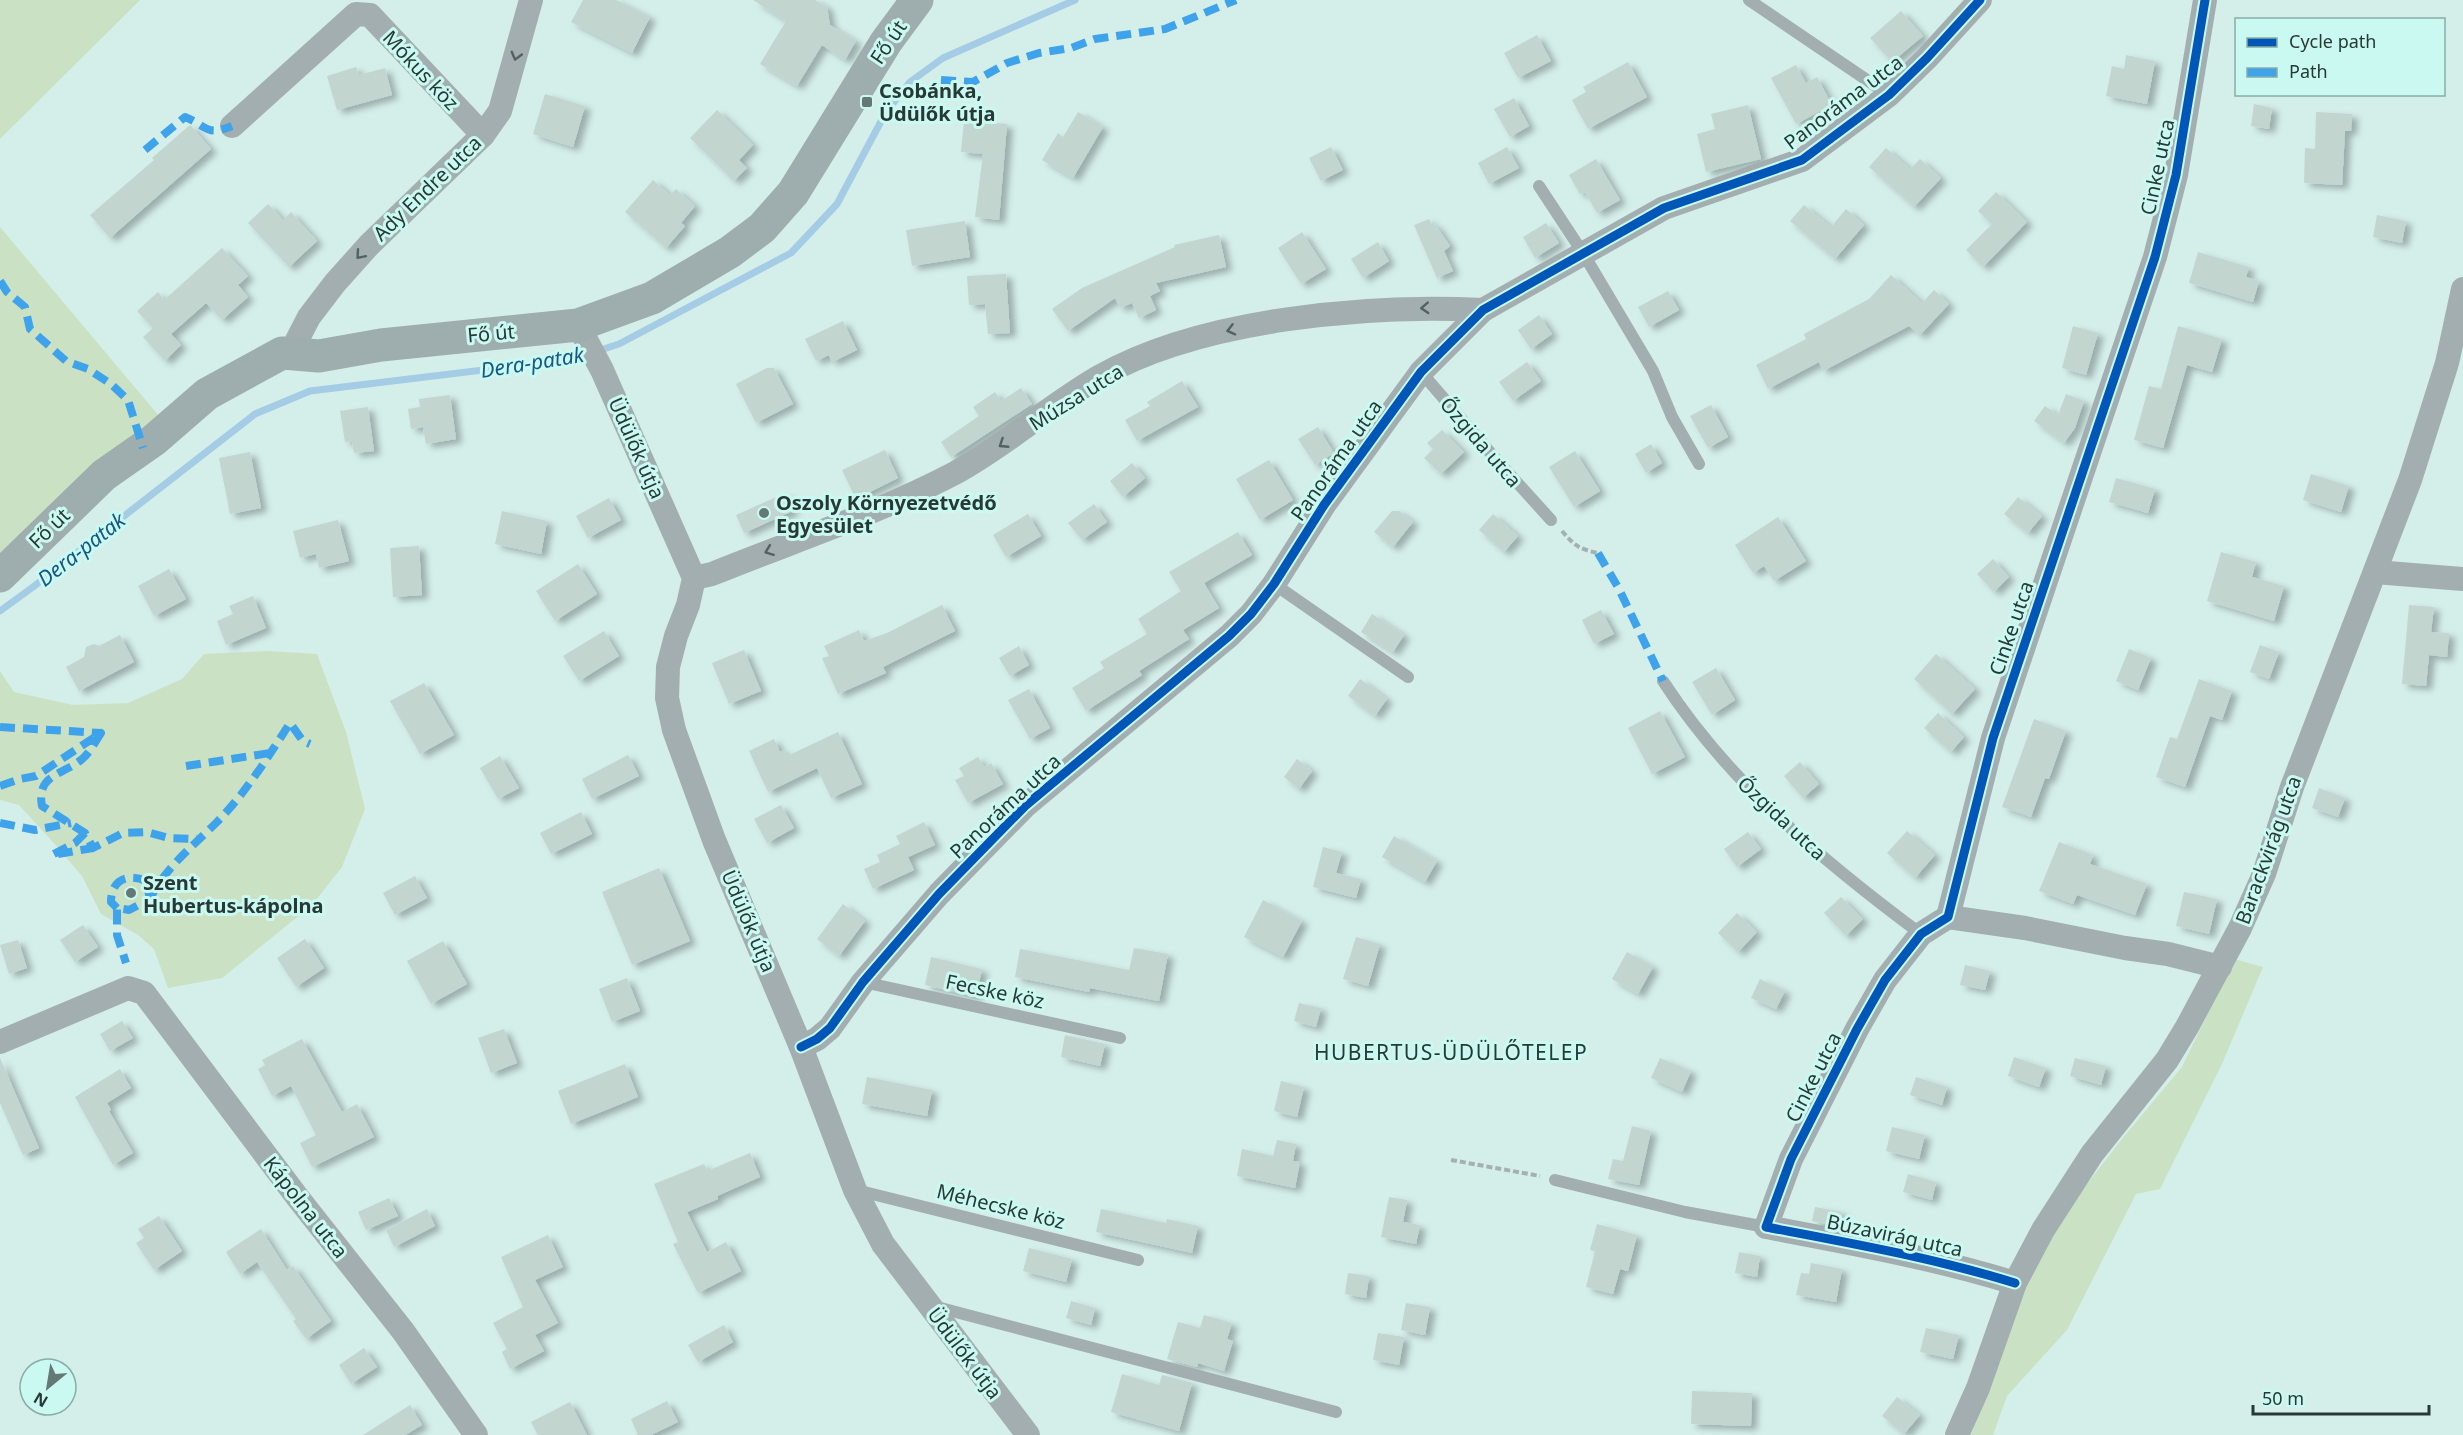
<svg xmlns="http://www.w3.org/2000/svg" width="2463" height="1435" font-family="'Noto Sans',sans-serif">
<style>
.green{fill:#cbe1c4}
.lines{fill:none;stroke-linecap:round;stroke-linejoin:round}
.stream{stroke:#a5cce5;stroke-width:7}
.building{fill:#c3d5cf;filter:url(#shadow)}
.path{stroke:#a4b1b0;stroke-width:4;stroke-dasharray:6 3;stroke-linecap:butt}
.lane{stroke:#a2aeb0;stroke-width:12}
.street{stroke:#a2aeb0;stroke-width:24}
.secondary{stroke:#9eadae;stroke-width:33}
.quiet{stroke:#3ea3eb;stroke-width:8;stroke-dasharray:15 8;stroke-linecap:butt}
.cycleway-casing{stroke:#caf9f1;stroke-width:13}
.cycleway{stroke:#0057b8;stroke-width:9}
.oneway{stroke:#526261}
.poi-dot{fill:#647875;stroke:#caf9f1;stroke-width:2}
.labels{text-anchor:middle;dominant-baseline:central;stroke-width:6;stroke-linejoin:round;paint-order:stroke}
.street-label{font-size:20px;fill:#273936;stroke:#caf9f1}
.poi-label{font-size:20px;font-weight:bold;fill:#273936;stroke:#caf9f1;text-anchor:start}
.water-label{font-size:21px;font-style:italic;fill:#155888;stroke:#caf9f1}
.neighbourhood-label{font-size:21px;letter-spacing:1.5px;fill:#273936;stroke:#caf9f1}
</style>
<defs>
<filter id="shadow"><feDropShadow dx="6" dy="4" stdDeviation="3" flood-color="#0004"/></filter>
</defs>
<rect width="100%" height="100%" fill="#d4eeea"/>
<g class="green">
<polygon points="0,0 140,0 0,139"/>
<polygon points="0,227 164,422 0,559"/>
<polygon points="268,651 317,654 346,732 365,809 342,867 312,905 222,978 168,988 154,949 138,935 101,914 82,876 52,841 19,805 0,800 0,671 14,692 73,705 128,703 182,679 204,654"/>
<polygon points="2234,959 2263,967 2222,1064 2160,1189 2136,1194 2067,1330 2007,1396 1993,1435 1971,1435 2042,1242 2122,1139 2182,1067"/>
</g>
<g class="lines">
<polyline class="stream" points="0,611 33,587 255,414 310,391 573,359 619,344 791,253 837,204 886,112 910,82 943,58 1075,0"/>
</g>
<g class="building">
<polygon points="583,0 616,0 650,17 632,53 571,22"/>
<polygon points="753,0 815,0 827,7 830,25 856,41 845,60 822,45 797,86 760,64 786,21"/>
<polygon points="1901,11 1923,36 1892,62 1870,38"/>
<polygon points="1537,35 1551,61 1518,78 1504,53"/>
<polygon points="2126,55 2155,61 2147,104 2106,96 2112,66 2124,69"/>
<polygon points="1628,62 1647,97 1588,129 1572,100 1586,92 1583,87"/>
<polygon points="1796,65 1806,83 1817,77 1832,105 1796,124 1771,78"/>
<polygon points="356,67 359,75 385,68 392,95 337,110 327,76"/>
<polygon points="545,94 585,106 573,147 533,134"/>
<polygon points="1514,98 1529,126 1510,137 1494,109"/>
<polygon points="2254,104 2272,108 2269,129 2251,126"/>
<polygon points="1748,105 1761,159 1706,172 1697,134 1715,129 1711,114"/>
<polygon points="717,110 753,145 739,160 747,168 734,181 690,138"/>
<polygon points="1078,112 1103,127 1073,178 1042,160 1058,133 1063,137"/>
<polygon points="2316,112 2352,114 2351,131 2345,131 2342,185 2304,183 2305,148 2315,149"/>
<polygon points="964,121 1007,124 999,220 975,217 983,154 961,152"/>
<polygon points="190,125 211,149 110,238 90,215 154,160 152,158"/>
<polygon points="1331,147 1343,170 1321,181 1309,158"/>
<polygon points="1507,147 1519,168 1489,184 1478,163"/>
<polygon points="1886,148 1910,169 1920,159 1941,178 1914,207 1869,167"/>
<polygon points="1596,159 1620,200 1597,213 1585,192 1580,194 1569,175"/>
<polygon points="653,180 670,195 676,189 695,206 681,223 685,226 666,248 625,212"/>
<polygon points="1996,192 2027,222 1983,267 1966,250 1992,224 1978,211"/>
<polygon points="268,204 283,220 291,212 317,241 289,267 248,223"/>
<polygon points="1804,205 1831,227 1846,209 1864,225 1835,259 1790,221"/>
<polygon points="2377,215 2406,221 2402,243 2373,237"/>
<polygon points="1429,219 1432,226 1435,224 1450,246 1444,251 1453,271 1437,278 1414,225"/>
<polygon points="965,221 970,257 912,266 906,230"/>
<polygon points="1546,223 1559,243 1535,258 1523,237"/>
<polygon points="1302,232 1326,269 1301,284 1278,248"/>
<polygon points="1219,235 1226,267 1156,283 1160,291 1150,296 1156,310 1139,318 1132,303 1120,308 1115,298 1068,331 1052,309 1082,288 1175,247 1174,245"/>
<polygon points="1378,242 1389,261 1363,278 1351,259"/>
<polygon points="222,248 248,276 238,285 248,297 222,320 206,303 171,334 181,345 165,361 143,337 153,328 137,311 158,292 164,300"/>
<polygon points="2198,252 2249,267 2246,277 2259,281 2253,302 2189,283"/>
<polygon points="1006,274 1010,333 988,334 985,304 969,305 967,276"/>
<polygon points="1891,275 1922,303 1934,290 1949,304 1920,335 1909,326 1823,371 1819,362 1768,389 1756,365 1806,339 1804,334 1869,299"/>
<polygon points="1668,291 1679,310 1649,327 1638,307"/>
<polygon points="1539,315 1552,334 1531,349 1518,330"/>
<polygon points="843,321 857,350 832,362 829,355 816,361 805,339"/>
<polygon points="2073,326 2098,333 2086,375 2062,368"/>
<polygon points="2178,326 2222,339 2212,372 2187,365 2163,448 2134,440 2149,386 2161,389"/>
<polygon points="1527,362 1541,381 1513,401 1499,382"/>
<polygon points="767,368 774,368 793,404 756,423 736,384"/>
<polygon points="1182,381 1198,407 1137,441 1125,420 1150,406 1147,402"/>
<polygon points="1021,388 1032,404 951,457 941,442 979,416 973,407 995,392 1001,401"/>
<polygon points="2066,394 2084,401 2075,428 2064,443 2034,421 2045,406 2058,415"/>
<polygon points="450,395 456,439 426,444 423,427 411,429 408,409 420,407 419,399"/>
<polygon points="1711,405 1728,437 1708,448 1690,416"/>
<polygon points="368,407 374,451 354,453 352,441 345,442 340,411"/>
<polygon points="1318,427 1334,453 1315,465 1298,439"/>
<polygon points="1442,430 1464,452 1441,474 1424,458 1433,449 1427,443"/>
<polygon points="1651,444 1662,463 1646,473 1635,454"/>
<polygon points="885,450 898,478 856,499 842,470"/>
<polygon points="1575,451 1600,491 1574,507 1549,467"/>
<polygon points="250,452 261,508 230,514 219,458"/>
<polygon points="1269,460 1293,500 1260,520 1236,479"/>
<polygon points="1132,463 1145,478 1123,497 1110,481"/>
<polygon points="2311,474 2349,486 2341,512 2303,500"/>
<polygon points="2116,478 2155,489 2148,513 2109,502"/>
<polygon points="785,493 793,511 744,533 736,515"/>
<polygon points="2018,497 2042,516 2028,533 2004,514"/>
<polygon points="609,498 621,520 588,538 576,516"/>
<polygon points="1094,504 1107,522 1082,540 1068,523"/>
<polygon points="502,511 547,521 541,554 495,544"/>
<polygon points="1392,511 1399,511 1413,522 1393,547 1374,532"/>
<polygon points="1028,514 1041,536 1006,557 993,535"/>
<polygon points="1493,514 1518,536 1504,552 1479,530"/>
<polygon points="1778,517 1806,561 1774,581 1764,566 1753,573 1735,545"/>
<polygon points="338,520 349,561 319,568 316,554 300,558 293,531"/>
<polygon points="1238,532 1252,555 1204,583 1219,608 1183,630 1189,639 1139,671 1142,675 1086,711 1072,688 1104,668 1100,662 1147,634 1138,619 1181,591 1169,572"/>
<polygon points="419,546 422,595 393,597 390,548"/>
<polygon points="2221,552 2256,562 2252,577 2284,586 2274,621 2207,601"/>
<polygon points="1993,559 2009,577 1994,592 1977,574"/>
<polygon points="578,564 597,594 555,621 536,591"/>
<polygon points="169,569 186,599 154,616 138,586"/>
<polygon points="253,596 266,628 226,645 217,621 233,614 229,606"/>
<polygon points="942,605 955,631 883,667 886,673 838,694 822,658 829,656 824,646 859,630 864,641 887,633"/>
<polygon points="2409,605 2434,607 2431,632 2449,633 2447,657 2429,655 2426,686 2402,684"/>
<polygon points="1601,610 1614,634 1594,644 1582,620"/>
<polygon points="1372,614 1404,635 1393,652 1361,632"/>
<polygon points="604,631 619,656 579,681 563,656"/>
<polygon points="120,635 134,662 79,691 66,667 84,657 86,647 94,644 99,646"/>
<polygon points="2260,645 2279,652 2269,679 2250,672"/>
<polygon points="1019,646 1029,665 1010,676 999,658"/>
<polygon points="2129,649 2151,658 2138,690 2116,681"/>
<polygon points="744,650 761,691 729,704 712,663"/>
<polygon points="1936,654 1975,689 1952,714 1914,679"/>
<polygon points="1716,668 1735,700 1712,715 1692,682"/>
<polygon points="1360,679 1387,699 1375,716 1348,696"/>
<polygon points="2199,679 2232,691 2222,720 2210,716 2185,787 2156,777 2170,737 2177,739"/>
<polygon points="424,683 454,735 420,754 390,701"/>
<polygon points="1029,689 1050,728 1030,739 1008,700"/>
<polygon points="1660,711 1685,757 1652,774 1628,728"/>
<polygon points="1938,713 1964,737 1951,752 1924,728"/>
<polygon points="2034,719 2066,731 2049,779 2045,778 2031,817 2002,807"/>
<polygon points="838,732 862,784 831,798 817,768 768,792 749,751 774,739 780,752 784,750 787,756"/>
<polygon points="628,755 639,776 592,799 582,779"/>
<polygon points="500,756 519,788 498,799 480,768"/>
<polygon points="978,757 984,767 991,763 1003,784 968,803 955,780 964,776 959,768"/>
<polygon points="1297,759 1312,771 1299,789 1284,777"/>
<polygon points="1800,762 1819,784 1803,798 1784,776"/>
<polygon points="2319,788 2345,798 2338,817 2312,808"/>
<polygon points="781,805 794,828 767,843 754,819"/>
<polygon points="581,812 592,834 551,854 540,833"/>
<polygon points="924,822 935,845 908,857 914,870 873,889 864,869 880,862 877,855 900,844 896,836"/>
<polygon points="1907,831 1935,855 1915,878 1887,853"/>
<polygon points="1748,832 1761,849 1737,867 1724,849"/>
<polygon points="1394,836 1437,861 1425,882 1382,857"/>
<polygon points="2059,842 2093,855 2090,864 2147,884 2135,915 2077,895 2073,904 2039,891"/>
<polygon points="1323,847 1342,852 1336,873 1361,879 1356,898 1313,887"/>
<polygon points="659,868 690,941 632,965 602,892"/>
<polygon points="415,876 427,898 395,915 383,893"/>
<polygon points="2184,892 2217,899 2209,934 2176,926"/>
<polygon points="1841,897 1863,919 1846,936 1824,913"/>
<polygon points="1263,900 1302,921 1283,957 1244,937"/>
<polygon points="843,904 865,921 839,956 817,939"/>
<polygon points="1737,913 1757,932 1738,952 1718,933"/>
<polygon points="83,925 98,947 75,962 60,940"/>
<polygon points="1356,937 1380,944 1368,986 1343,979"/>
<polygon points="305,939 324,968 296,987 277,958"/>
<polygon points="18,940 27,968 9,974 0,945"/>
<polygon points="443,941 467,984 431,1004 407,961"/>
<polygon points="1134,948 1168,954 1159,1001 1090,988 1089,992 1015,977 1020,949 1129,970"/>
<polygon points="1627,952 1653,967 1638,994 1612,979"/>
<polygon points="931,957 982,969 976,997 925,985"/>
<polygon points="1965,965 1990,971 1985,990 1960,985"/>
<polygon points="627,978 640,1011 612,1022 599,989"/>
<polygon points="1760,979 1785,991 1776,1009 1751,998"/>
<polygon points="1299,1003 1321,1008 1316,1027 1294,1021"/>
<polygon points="122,1021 133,1038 110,1051 100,1034"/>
<polygon points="504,1029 517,1063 491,1073 478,1038"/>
<polygon points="1065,1035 1105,1044 1100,1066 1061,1057"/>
<polygon points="302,1039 342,1112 357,1104 374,1137 312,1167 300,1143 316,1135 291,1086 272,1096 258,1069 265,1065 262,1060"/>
<polygon points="2014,1057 2046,1068 2039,1087 2008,1076"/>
<polygon points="0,1058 39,1148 23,1155 0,1103"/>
<polygon points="1660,1058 1691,1071 1682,1092 1651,1078"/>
<polygon points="2075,1058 2106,1066 2101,1085 2070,1076"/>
<polygon points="625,1064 638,1097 571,1124 558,1091"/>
<polygon points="120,1069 131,1088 107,1103 111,1110 109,1111 133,1153 113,1165 75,1097"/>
<polygon points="867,1077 932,1090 927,1116 862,1104"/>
<polygon points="1916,1077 1947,1087 1942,1105 1910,1095"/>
<polygon points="1281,1081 1304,1087 1297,1117 1274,1111"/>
<polygon points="1632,1126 1651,1131 1639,1185 1608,1179 1613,1159 1623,1161"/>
<polygon points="1892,1127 1925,1135 1919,1159 1886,1151"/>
<polygon points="1277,1140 1296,1144 1293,1161 1300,1162 1295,1188 1237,1176 1242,1149 1273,1156"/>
<polygon points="750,1153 760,1177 717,1196 718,1199 687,1212 707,1252 726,1242 741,1271 698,1293 673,1244 678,1242 654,1184 704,1164 707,1171"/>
<polygon points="1908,1174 1936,1182 1932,1200 1903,1192"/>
<polygon points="1389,1197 1407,1200 1403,1222 1420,1225 1416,1244 1381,1237"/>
<polygon points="389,1198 398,1216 366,1230 358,1212"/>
<polygon points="1815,1207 1842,1212 1839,1227 1812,1221"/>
<polygon points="427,1209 435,1226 394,1247 386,1230"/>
<polygon points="1101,1209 1166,1223 1167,1219 1198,1226 1192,1253 1096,1232"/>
<polygon points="159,1216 182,1251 154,1270 136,1243 144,1238 138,1229"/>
<polygon points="1597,1224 1637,1235 1628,1271 1620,1269 1613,1294 1586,1287 1595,1251 1590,1250"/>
<polygon points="261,1229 287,1270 293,1266 331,1321 306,1339 293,1321 296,1319 257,1262 240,1274 226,1252"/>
<polygon points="548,1235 563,1267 535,1280 558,1323 535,1335 544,1351 510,1369 502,1352 507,1349 493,1323 523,1307 501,1257"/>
<polygon points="1029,1248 1072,1259 1066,1282 1023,1271"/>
<polygon points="1739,1252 1760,1256 1757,1277 1735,1273"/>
<polygon points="1811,1263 1842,1269 1836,1302 1796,1295 1801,1273 1809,1274"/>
<polygon points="1348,1273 1369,1276 1366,1298 1345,1294"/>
<polygon points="1071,1301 1095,1308 1091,1325 1066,1318"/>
<polygon points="1406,1303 1430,1307 1425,1335 1401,1330"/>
<polygon points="1204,1315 1232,1323 1227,1339 1233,1341 1224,1371 1198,1363 1197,1367 1167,1359 1178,1322 1200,1328"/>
<polygon points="724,1325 733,1342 698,1362 688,1345"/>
<polygon points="1926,1328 1959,1335 1953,1359 1920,1352"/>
<polygon points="1378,1333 1404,1337 1399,1365 1373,1360"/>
<polygon points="364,1348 377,1367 351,1384 339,1365"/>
<polygon points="1122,1374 1159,1385 1162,1375 1192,1383 1179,1431 1111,1412"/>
<polygon points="1692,1391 1752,1393 1751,1426 1691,1424"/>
<polygon points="1897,1397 1920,1415 1904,1434 1882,1416"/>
<polygon points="667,1401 678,1422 651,1435 638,1435 631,1419"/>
<polygon points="570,1402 587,1435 538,1435 531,1422"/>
<polygon points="410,1405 422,1425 405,1435 363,1435"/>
</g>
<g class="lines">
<g class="path">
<path d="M1562 531C1575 546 1579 549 1598 553"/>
<polyline points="1451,1160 1540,1176"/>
</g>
<g class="lane">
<polyline points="1749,0 1889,95"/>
<polyline points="1539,186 1583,253 1653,371 1672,417 1699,464"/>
<polyline points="1421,372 1494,457 1551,520"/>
<polyline points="1274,584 1408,677"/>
<path d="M1663 681C1730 784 1823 861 1921 934"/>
<polyline points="863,982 1120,1038"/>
<polyline points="1555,1180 1685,1212 1766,1227"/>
<polyline points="856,1190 1138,1260"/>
<polyline points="933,1306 1336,1412"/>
</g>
<g class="street">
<polyline points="232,126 356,14 370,15 483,135"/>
<polyline points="578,325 602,370 694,578 688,605 676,636 668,667 667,698 674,730 714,840 801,1047 855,1190 883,1244 1028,1435"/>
<polyline points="282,353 293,348 309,317 335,283 369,245 483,135 500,111 531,0"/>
<polyline points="2375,572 2463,579"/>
<path d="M694 578 712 574C793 541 877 514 955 473 1006 445 1049 406 1099 377 1200 319 1368 304 1483 310"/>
<polyline points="1948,917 2025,928 2125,948 2168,954 2220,967"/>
<polyline points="0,1042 128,988 144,993 298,1198 403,1331 476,1435"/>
<polyline points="801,1047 817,1039 830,1028 863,982 939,894 1025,806 1229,636 1251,614 1274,584 1324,505 1421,372 1483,310 1664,208 1802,160 1889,95 1927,58 1980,0"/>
<path d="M2015 1283C1934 1258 1850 1243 1766 1227L1791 1159 1857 1029 1885 980 1921 934 1948 917 1993 738 2155 257 2176 175 2205 0"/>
<polyline points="1957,1435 1978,1388 2015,1283 2043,1230 2092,1154 2167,1060 2187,1027 2240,928 2264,874 2292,787 2410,480 2447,363 2463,289"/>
</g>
<polyline class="secondary" points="0,576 104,475 154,440 207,394 282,353 319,356 381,345 578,325 652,298 730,252 762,228 793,193 886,42 917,0"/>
<g class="quiet">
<polyline points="941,80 973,82 1007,63 1039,53 1071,48 1095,39 1165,29 1236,0"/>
<path d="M145 150 185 117C208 126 205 137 232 126"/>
<polyline points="0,281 7,292 25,307 30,329 66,361 88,369 111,384 128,400 143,448"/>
<polyline points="1598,553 1619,589 1663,681"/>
<polyline points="0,727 101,733"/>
<polyline points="186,766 270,753"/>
<path d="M0 786 20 779 36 776 101 733C95 742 90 753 81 760 62 775 36 775 42 806L85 833 93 848 123 833 147 832 169 838 197 839"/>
<polyline points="0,823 35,830 71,823"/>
<polyline points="85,833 75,843 52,855 93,848"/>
<path d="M150 899C165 868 192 847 216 823 245 794 268 757 290 723L303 741 310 744"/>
<path d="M117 908 111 902C111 880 127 873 146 881L150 899 129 910 117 908V935L126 963"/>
</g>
<g class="cycleway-casing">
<g id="cycleway">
<polyline points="801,1047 817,1039 830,1028 863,982 939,894 1025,806 1229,636 1251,614 1274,584 1324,505 1421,372 1483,310 1664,208 1802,160 1889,95 1927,58 1980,0"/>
<path d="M2015 1283C1934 1258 1850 1243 1766 1227L1791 1159 1857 1029 1885 980 1921 934 1948 917 1993 738 2155 257 2176 175 2205 0"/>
</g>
</g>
<use href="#cycleway" class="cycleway"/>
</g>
<defs><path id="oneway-chevron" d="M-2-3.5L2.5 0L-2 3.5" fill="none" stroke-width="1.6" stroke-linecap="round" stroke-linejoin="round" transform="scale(1.5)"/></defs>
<g class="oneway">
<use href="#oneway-chevron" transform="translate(516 56) rotate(105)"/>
<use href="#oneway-chevron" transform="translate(360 255) rotate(131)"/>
<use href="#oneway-chevron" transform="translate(1425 308) rotate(177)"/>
<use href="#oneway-chevron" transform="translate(1231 330) rotate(166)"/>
<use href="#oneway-chevron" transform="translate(1003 444) rotate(147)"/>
<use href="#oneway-chevron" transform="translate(769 551) rotate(159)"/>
</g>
<g class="poi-dot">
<rect x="861" y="96" width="12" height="12" rx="3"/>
<circle cx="764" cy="513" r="6"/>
<circle cx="131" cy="893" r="6"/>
</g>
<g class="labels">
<g class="street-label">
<text transform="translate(888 42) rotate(-56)">Fő út</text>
<text transform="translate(421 70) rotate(47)">Mókus köz</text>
<text transform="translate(1843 102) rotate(-37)">Panoráma utca</text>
<text transform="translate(2157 167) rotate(-78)">Cinke utca</text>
<text transform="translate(427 188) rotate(-44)">Ady Endre utca</text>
<text transform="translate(491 333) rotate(-5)">Fő út</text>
<text transform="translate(1076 397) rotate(-32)">Múzsa utca</text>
<text transform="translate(1481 442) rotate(49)">Őzgida utca</text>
<text transform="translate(637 448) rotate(66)">Üdülők útja</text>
<text transform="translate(1336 460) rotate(-55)">Panoráma utca</text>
<text transform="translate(49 528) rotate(-44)">Fő út</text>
<text transform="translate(2011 628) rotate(-71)">Cinke utca</text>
<text transform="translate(1005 806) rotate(-43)">Panoráma utca</text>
<text transform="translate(1782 818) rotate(43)">Őzgida utca</text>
<text transform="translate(2268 850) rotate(-70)">Barackvirág utca</text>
<text transform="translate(749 921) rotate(67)">Üdülők útja</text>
<text transform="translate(995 991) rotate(12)">Fecske köz</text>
<text transform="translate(1813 1077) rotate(-63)">Cinke utca</text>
<text transform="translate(1001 1206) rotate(14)">Méhecske köz</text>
<text transform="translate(306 1207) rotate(52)">Kápolna utca</text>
<text transform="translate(1895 1235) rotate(12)">Búzavirág utca</text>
<text transform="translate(965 1353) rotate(53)">Üdülők útja</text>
</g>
<g class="poi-label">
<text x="879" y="90">Csobánka,<tspan x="879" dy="23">Üdülők útja</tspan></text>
<text x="776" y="502">Oszoly Környezetvédő<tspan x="776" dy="23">Egyesület</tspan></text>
<text x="143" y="882">Szent<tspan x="143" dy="23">Hubertus-kápolna</tspan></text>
</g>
<g class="water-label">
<text transform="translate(532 362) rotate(-9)">Dera-patak</text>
<text transform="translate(81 549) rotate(-38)">Dera-patak</text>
</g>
<g class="neighbourhood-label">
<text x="1451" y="1052">HUBERTUS-ÜDÜLŐTELEP</text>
</g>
</g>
<rect x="2235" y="18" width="210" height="78" fill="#caf9f1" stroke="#89aca6" stroke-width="1.5"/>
<rect x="2247" y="38" width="30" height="9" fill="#0057b8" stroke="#89aca6" stroke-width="1.5"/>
<text x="2289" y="48" font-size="18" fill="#273936">Cycle path</text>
<rect x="2247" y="68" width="30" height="9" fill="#3ea3eb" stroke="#89aca6" stroke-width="1.5"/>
<text x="2289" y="78" font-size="18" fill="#273936">Path</text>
<g transform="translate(48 1387) rotate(210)"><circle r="28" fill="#caf9f1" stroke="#89aca6" stroke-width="1.5"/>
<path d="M0-4.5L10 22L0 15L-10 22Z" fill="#647875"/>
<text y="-9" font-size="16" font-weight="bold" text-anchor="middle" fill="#273936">N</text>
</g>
<path d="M2253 1405v9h176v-9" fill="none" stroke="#273936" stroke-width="3"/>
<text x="2262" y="1405" font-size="18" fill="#273936" stroke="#caf9f1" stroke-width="4.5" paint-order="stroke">50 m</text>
</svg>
